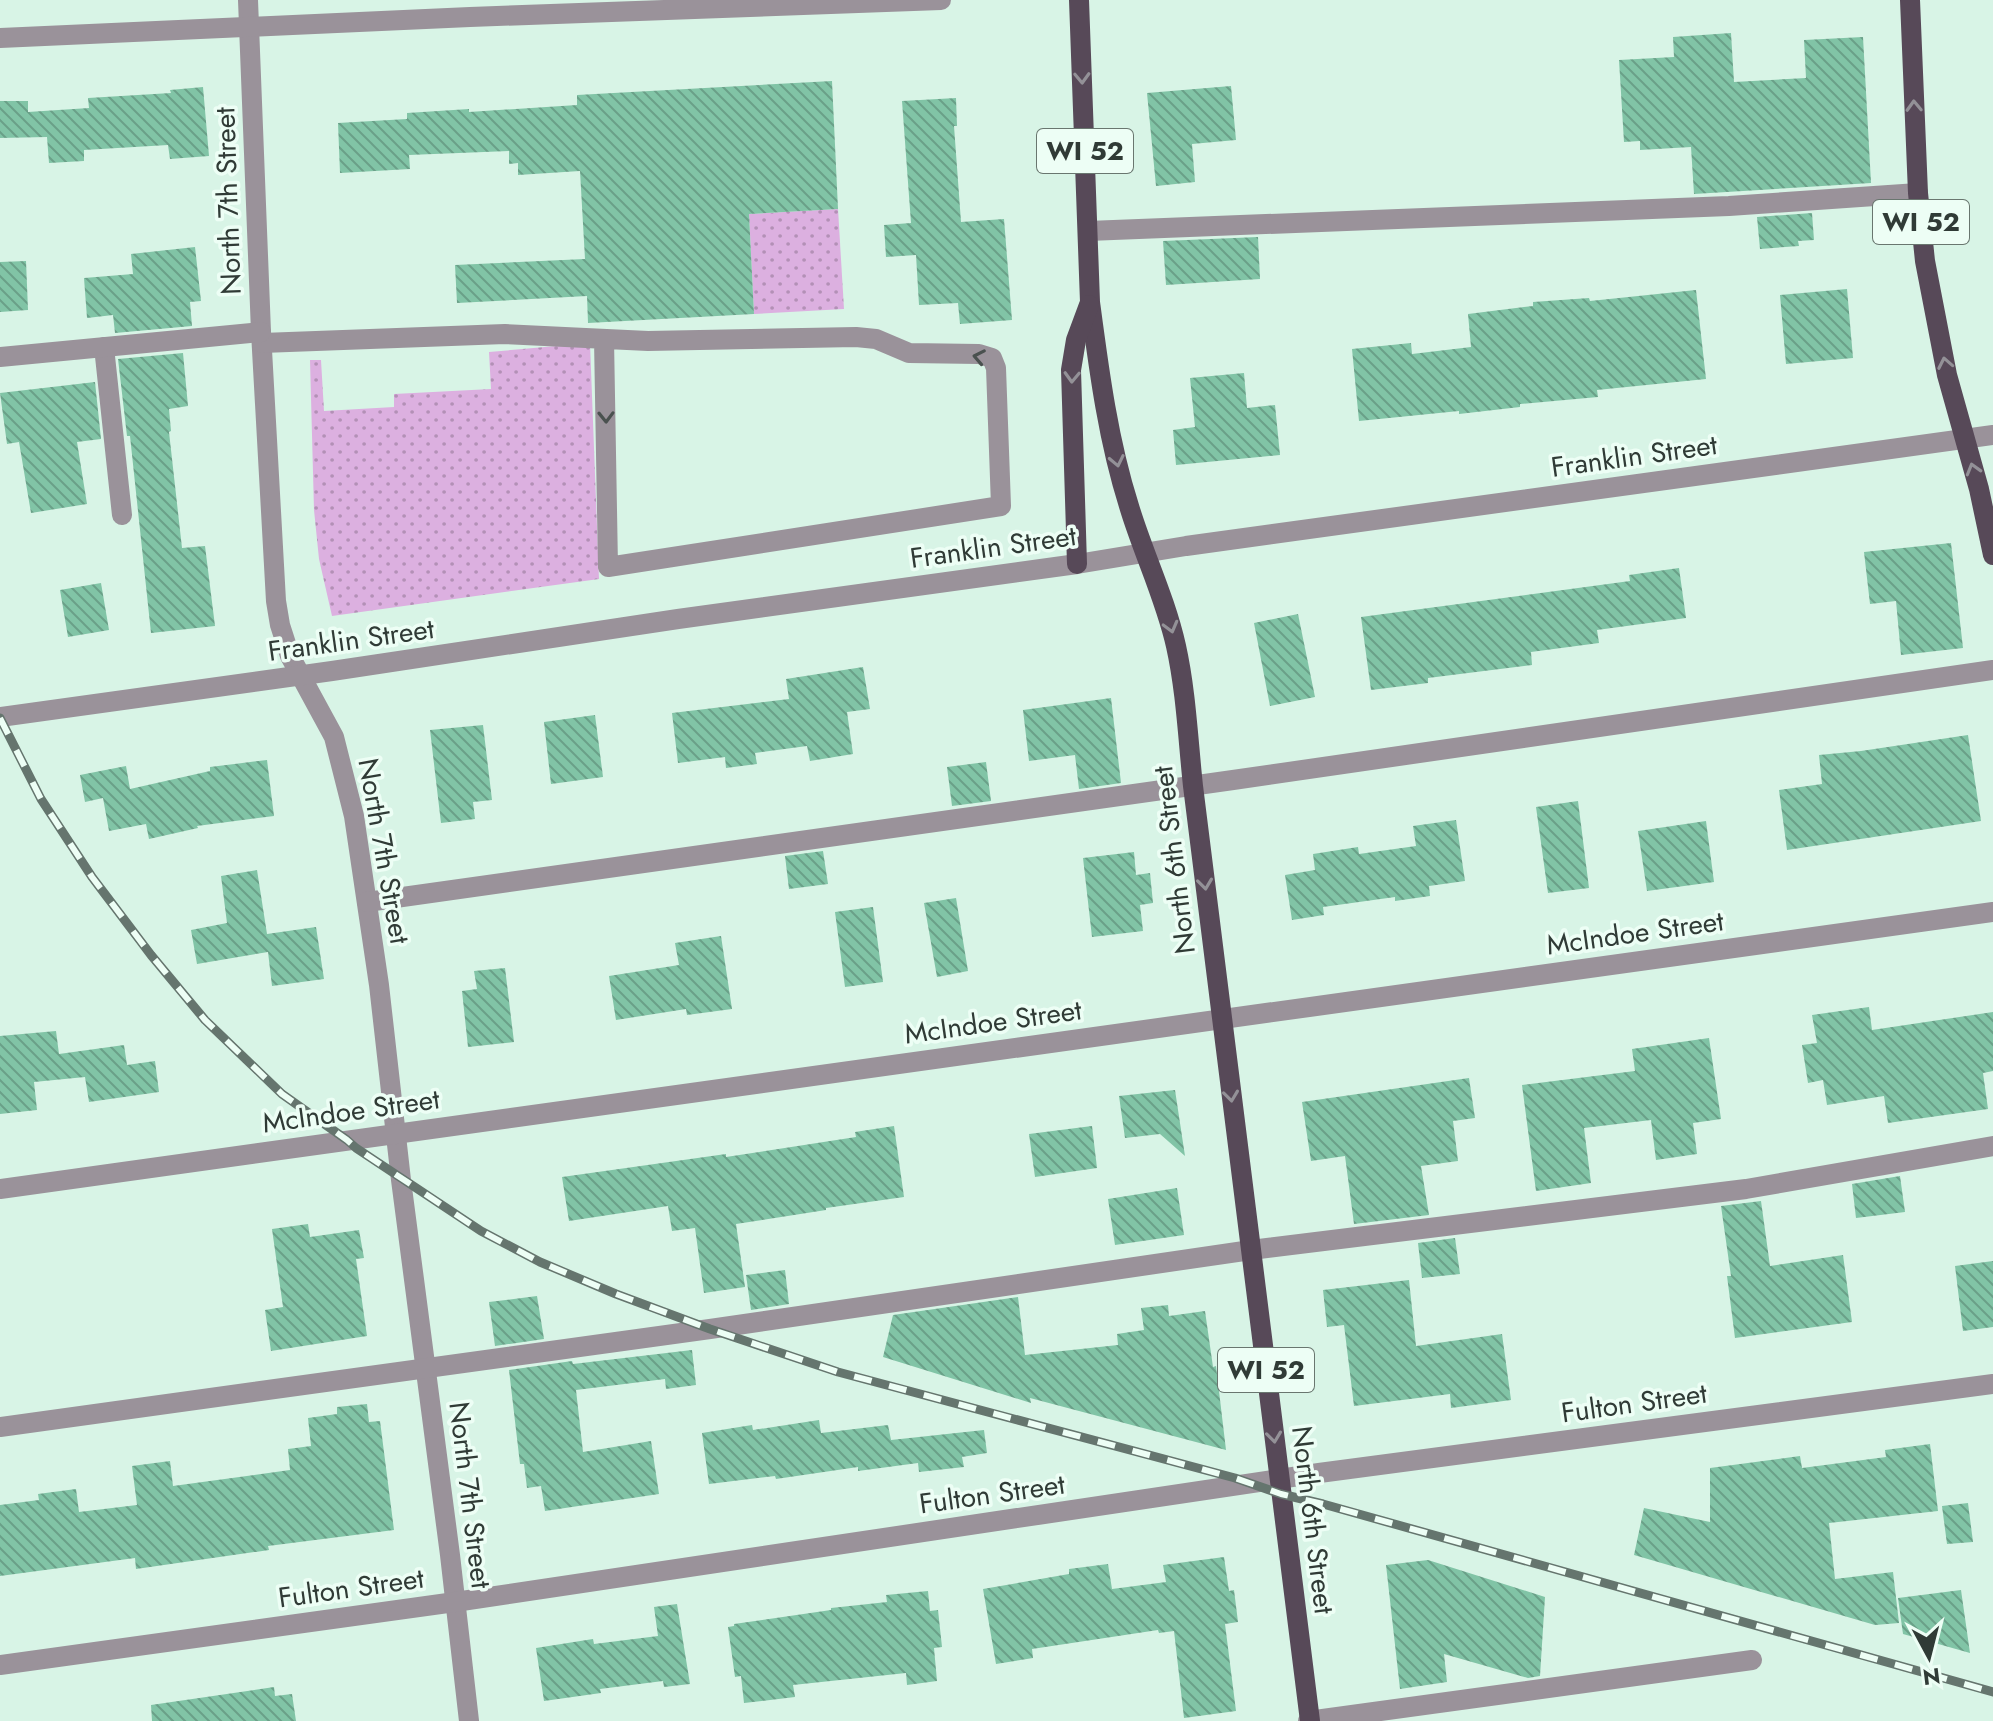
<svg xmlns="http://www.w3.org/2000/svg" width="1993" height="1721" font-family="Jost,sans-serif">
<style>
.grass{fill:url(#grass-dots)}
.building{fill:url(#building-back-hatch)}
.lines{fill:none;stroke-linecap:round;stroke-linejoin:round}
.minor{stroke:#9a929a;stroke-width:20}
.major{stroke:#574958;stroke-width:20}
.rail-casing{stroke:#65756e;stroke-width:9}
.rail{stroke:#edfef5;stroke-width:6;stroke-dasharray:18;stroke-linecap:butt}
.oneway{stroke:#939197}
.oneway2{stroke:#4a514f}
.labels{text-anchor:middle;dominant-baseline:central;stroke-width:7;stroke-linejoin:round;paint-order:stroke}
.shield{fill:#edfef5;stroke:#69766f;stroke-width:2}
.shield-label{font-size:26px;font-weight:bold;fill:#303b36}
.street-label{font-size:28px;fill:#303b36;stroke:#edfef5}
</style>
<defs>
<pattern id="grass-dots" width="8" height="8" patternUnits="userSpaceOnUse" patternTransform="scale(2)"><rect width="8" height="8" fill="#dcb0e0"/><path d="M2 2h.1M6 6h.1" fill="none" stroke="#b390b6" stroke-width="1.8" stroke-linecap="round"/></pattern>
<pattern id="building-back-hatch" width="6" height="6" patternUnits="userSpaceOnUse" patternTransform="scale(2)"><rect width="6" height="6" fill="#81c4a6"/><path d="M-1 5l2 2M0 0l6 6M5-1l2 2" fill="none" stroke="#6aa088"/></pattern>
</defs>
<rect width="100%" height="100%" fill="#d8f4e6"/>
<g class="grass">
<polygon points="838,209 844,309 754,314 749,214"/>
<polygon points="590,343 599,579 332,616 319,559 314,510 310,360 321,360 324,411 394,407 394,394 491,389 489,352"/>
</g>
<g class="building">
<polygon points="1731,33 1734,82 1806,78 1804,40 1863,37 1871,183 1694,194 1691,147 1640,150 1640,141 1624,142 1619,60 1674,57 1673,37"/>
<polygon points="832,81 838,209 749,214 754,314 588,323 587,296 457,303 455,265 585,259 580,171 518,175 518,163 509,164 509,151 409,155 410,169 340,173 338,123 407,119 407,113 469,109 469,112 577,105 577,95"/>
<polygon points="1231,86 1236,140 1192,144 1195,182 1156,186 1147,93"/>
<polygon points="203,87 209,156 170,159 168,145 84,150 84,161 49,163 47,137 0,138 0,101 28,101 28,112 89,108 88,98 171,93 170,90"/>
<polygon points="956,98 957,126 954,126 961,222 1004,219 1012,320 960,324 958,303 919,305 916,255 886,257 884,225 911,223 902,101"/>
<polygon points="1812,213 1814,240 1798,241 1799,246 1760,249 1757,217"/>
<polygon points="1258,237 1260,279 1166,285 1163,241"/>
<polygon points="195,247 201,301 190,302 192,326 115,333 113,315 87,318 84,278 133,274 131,254"/>
<polygon points="26,261 28,310 0,312 0,262"/>
<polygon points="1847,289 1853,358 1786,364 1780,295"/>
<polygon points="1696,290 1706,379 1597,390 1598,397 1520,404 1520,407 1459,414 1459,411 1359,421 1352,349 1411,343 1412,354 1471,347 1468,314 1533,306 1533,302 1589,298 1590,301"/>
<polygon points="183,353 188,406 169,409 171,431 169,432 182,548 205,546 215,626 151,633 130,436 127,436 118,359"/>
<polygon points="1244,373 1247,408 1275,405 1280,455 1176,465 1173,430 1195,427 1190,378"/>
<polygon points="95,382 101,439 77,442 87,504 31,513 19,442 7,444 0,393"/>
<polygon points="1951,543 1963,648 1901,655 1896,601 1870,604 1864,552"/>
<polygon points="1679,568 1686,618 1597,630 1599,643 1531,652 1532,665 1428,678 1428,683 1371,690 1361,617 1630,581 1629,575"/>
<polygon points="101,583 109,630 68,637 60,590"/>
<polygon points="1298,614 1315,697 1270,706 1254,623"/>
<polygon points="863,667 870,709 847,712 853,754 810,761 807,746 755,753 757,764 726,768 725,757 678,763 672,713 789,699 786,679"/>
<polygon points="1111,698 1121,783 1079,789 1075,755 1029,761 1023,710"/>
<polygon points="595,715 603,777 551,784 544,722"/>
<polygon points="483,725 492,800 473,802 475,819 441,823 430,730"/>
<polygon points="1968,735 1981,821 1787,850 1779,790 1822,784 1819,755 1861,751"/>
<polygon points="267,760 274,816 197,826 198,828 149,839 146,824 109,831 103,798 85,802 80,775 126,766 130,789 210,771 210,767"/>
<polygon points="986,762 991,801 952,806 947,767"/>
<polygon points="1578,801 1589,888 1548,893 1536,807"/>
<polygon points="1456,820 1465,881 1429,886 1430,896 1395,901 1395,897 1323,907 1324,915 1292,920 1285,875 1315,870 1313,854 1358,847 1359,854 1416,846 1413,826"/>
<polygon points="1706,821 1714,882 1647,891 1638,831"/>
<polygon points="823,851 828,884 789,889 785,856"/>
<polygon points="1134,852 1136,875 1150,873 1153,903 1140,905 1143,931 1092,937 1083,858"/>
<polygon points="257,870 267,934 316,927 324,979 272,986 268,952 197,964 191,930 227,923 221,876"/>
<polygon points="956,898 968,971 937,977 924,903"/>
<polygon points="873,907 883,982 845,987 835,912"/>
<polygon points="721,936 732,1009 687,1015 686,1009 616,1020 609,976 679,965 675,943"/>
<polygon points="505,968 514,1042 468,1047 462,991 477,989 474,971"/>
<polygon points="1869,1007 1872,1030 1993,1012 1993,1071 1983,1073 1988,1109 1888,1123 1884,1096 1827,1105 1823,1080 1808,1083 1802,1045 1817,1043 1812,1015"/>
<polygon points="56,1031 59,1054 124,1045 127,1065 155,1061 159,1092 89,1102 85,1077 34,1082 37,1110 0,1114 0,1036"/>
<polygon points="1709,1038 1721,1119 1693,1123 1697,1154 1656,1160 1651,1120 1584,1128 1591,1183 1536,1191 1522,1085 1635,1071 1632,1049"/>
<polygon points="1469,1078 1475,1118 1453,1121 1458,1161 1421,1166 1429,1215 1354,1224 1345,1156 1311,1161 1302,1102"/>
<polygon points="1175,1090 1185,1156 1160,1134 1125,1138 1119,1096"/>
<polygon points="894,1126 904,1197 826,1208 826,1210 736,1224 745,1287 704,1293 695,1228 672,1231 668,1206 569,1221 562,1177 726,1154 726,1157 856,1137 855,1132"/>
<polygon points="1092,1126 1097,1168 1035,1177 1029,1134"/>
<polygon points="1900,1176 1905,1212 1856,1218 1852,1184"/>
<polygon points="1177,1188 1184,1235 1115,1245 1108,1199"/>
<polygon points="1761,1201 1770,1266 1843,1255 1852,1322 1735,1338 1727,1276 1731,1276 1721,1206"/>
<polygon points="308,1224 310,1237 359,1230 364,1258 356,1259 367,1336 271,1351 265,1310 283,1307 272,1229"/>
<polygon points="1455,1238 1460,1274 1422,1278 1418,1243"/>
<polygon points="1993,1261 1993,1327 1963,1331 1955,1266"/>
<polygon points="785,1270 789,1304 751,1310 746,1275"/>
<polygon points="1409,1280 1416,1346 1502,1334 1511,1400 1451,1408 1450,1394 1354,1406 1344,1325 1327,1327 1323,1290"/>
<polygon points="537,1296 544,1339 495,1346 489,1302"/>
<polygon points="1018,1297 1025,1355 1118,1345 1117,1334 1144,1330 1141,1308 1168,1305 1169,1316 1205,1311 1213,1367 1216,1366 1226,1450 1030,1398 1031,1403 883,1357 893,1315"/>
<polygon points="692,1350 696,1385 666,1389 665,1379 576,1390 583,1452 651,1441 659,1494 545,1511 541,1486 527,1488 524,1464 520,1464 509,1370 572,1361 573,1364"/>
<polygon points="367,1404 369,1422 380,1421 394,1530 268,1546 269,1550 136,1569 135,1558 0,1576 0,1505 39,1500 38,1494 76,1489 79,1512 137,1505 132,1466 170,1461 173,1486 290,1470 288,1449 311,1446 308,1418 337,1414 337,1407"/>
<polygon points="819,1420 821,1433 888,1425 891,1440 984,1430 987,1453 962,1457 964,1467 919,1472 918,1463 858,1471 858,1467 776,1479 775,1476 709,1484 702,1433 752,1425 753,1430"/>
<polygon points="1930,1444 1938,1511 1829,1523 1835,1579 1893,1572 1899,1623 1875,1625 1634,1555 1644,1508 1710,1522 1710,1468 1800,1456 1802,1468 1886,1457 1885,1450"/>
<polygon points="1968,1503 1973,1542 1947,1544 1942,1506"/>
<polygon points="1224,1557 1229,1591 1234,1590 1238,1622 1225,1624 1236,1711 1184,1718 1174,1631 1159,1633 1158,1630 1032,1649 1033,1658 996,1664 983,1589 1069,1574 1069,1569 1108,1564 1112,1589 1166,1582 1163,1565"/>
<polygon points="1428,1560 1545,1597 1540,1676 1528,1678 1444,1654 1447,1682 1400,1689 1386,1565"/>
<polygon points="1961,1590 1970,1653 1903,1634 1898,1598"/>
<polygon points="928,1591 930,1611 938,1610 942,1647 934,1648 937,1681 907,1685 906,1673 793,1685 795,1697 744,1703 741,1676 735,1677 728,1627 734,1626 734,1624 831,1610 831,1608 887,1602 886,1595"/>
<polygon points="677,1604 690,1684 664,1687 663,1681 600,1689 601,1693 544,1701 536,1648 593,1639 594,1644 658,1636 654,1607"/>
<polygon points="274,1687 275,1696 292,1694 296,1721 152,1721 151,1705"/>
</g>
<g class="lines">
<g class="minor">
<polyline points="248,0 261,332 276,601 280,625 290,656 334,737 354,816 379,985 401,1180 450,1555 469,1721"/>
<polyline points="0,38 470,17 941,0"/>
<polyline points="1088,231 1729,206 1918,193"/>
<polyline points="262,343 505,334 648,341 856,337 876,339 909,353 979,354 992,358 996,368 1001,506 608,567 604,339"/>
<polyline points="104,347 122,515"/>
<polyline points="0,357 261,332"/>
<polyline points="0,717 332,671 678,619 1077,564 1186,546 1993,435"/>
<polyline points="367,902 1233,780 1993,670"/>
<polyline points="0,1189 1993,912"/>
<polyline points="0,1427 710,1329 1251,1250 1746,1189 1993,1146"/>
<polyline points="0,1665 455,1602 1319,1473 1993,1384"/>
<polyline points="1308,1721 1752,1660"/>
</g>
<g class="major">
<path d="M1079 0 1090 302C1099 370 1108 440 1129 506 1143 553 1165 597 1176 646 1186 691 1188 739 1193 786L1310 1721"/>
<polyline points="1910,0 1918,193 1925,261 1947,375 1979,489 1993,555"/>
<polyline points="1077,564 1071,370 1076,340 1089,305"/>
</g>
<g class="rail-casing">
<polyline id="rail" points="0,718 41,799 92,877 151,955 205,1020 282,1094 347,1140 356,1148 481,1231 540,1262 616,1294 710,1329 838,1372 1235,1478 1281,1494 1323,1504 1993,1692"/>
</g>
<use href="#rail" class="rail"/>
</g>
<defs><path id="oneway-chevron" d="M-2-3.5L2.5 0L-2 3.5" fill="none" stroke-width="1.6" stroke-linecap="round" stroke-linejoin="round" transform="scale(2)"/></defs>
<g class="oneway">
<use href="#oneway-chevron" transform="translate(1082 78) rotate(88)"/>
<use href="#oneway-chevron" transform="translate(1914 106) rotate(-92)"/>
<use href="#oneway-chevron" transform="translate(1945 363) rotate(-101)"/>
<use href="#oneway-chevron" transform="translate(1072 377) rotate(92)"/>
<use href="#oneway-chevron" transform="translate(1117 461) rotate(78)"/>
<use href="#oneway-chevron" transform="translate(1973 469) rotate(-106)"/>
<use href="#oneway-chevron" transform="translate(1171 627) rotate(75)"/>
<use href="#oneway-chevron" transform="translate(1205 884) rotate(83)"/>
<use href="#oneway-chevron" transform="translate(1231 1096) rotate(83)"/>
<use href="#oneway-chevron" transform="translate(1274 1437) rotate(83)"/>
</g>
<g class="oneway2">
<use href="#oneway-chevron" transform="translate(979 357) rotate(-169)"/>
<use href="#oneway-chevron" transform="translate(606 417) rotate(89)"/>
</g>
<g class="labels">
<g class="shield">
<rect x="1037" y="129" width="96" height="44" rx="6"/>
<rect x="1873" y="200" width="96" height="44" rx="6"/>
<rect x="1218" y="1348" width="96" height="44" rx="6"/>
</g>
<g class="shield-label">
<text x="1085" y="151">WI 52</text>
<text x="1921" y="222">WI 52</text>
<text x="1266" y="1370">WI 52</text>
</g>
<g class="street-label">
<text transform="translate(228 201) rotate(-92)">North 7th Street</text>
<text transform="translate(1634 456) rotate(-8)">Franklin Street</text>
<text transform="translate(993 547) rotate(-8)">Franklin Street</text>
<text transform="translate(351 640) rotate(-8)">Franklin Street</text>
<text transform="translate(384 851) rotate(80)">North 7th Street</text>
<text transform="translate(1174 860) rotate(-97)">North 6th Street</text>
<text transform="translate(1635 933) rotate(-8)">McIndoe Street</text>
<text transform="translate(993 1022) rotate(-8)">McIndoe Street</text>
<text transform="translate(351 1111) rotate(-8)">McIndoe Street</text>
<text transform="translate(1634 1403) rotate(-8)">Fulton Street</text>
<text transform="translate(992 1494) rotate(-8)">Fulton Street</text>
<text transform="translate(470 1495) rotate(83)">North 7th Street</text>
<text transform="translate(1313 1520) rotate(83)">North 6th Street</text>
<text transform="translate(351 1588) rotate(-8)">Fulton Street</text>
</g>
</g>
<g transform="translate(1929 1657) rotate(173)" stroke="#edfef5" stroke-width="6" paint-order="stroke">
<path d="M0-6L14 30L0 20L-14 30Z" fill="#303b36"/>
<text y="-12" font-size="22" font-weight="bold" text-anchor="middle" fill="#303b36">N</text>
</g>
</svg>
